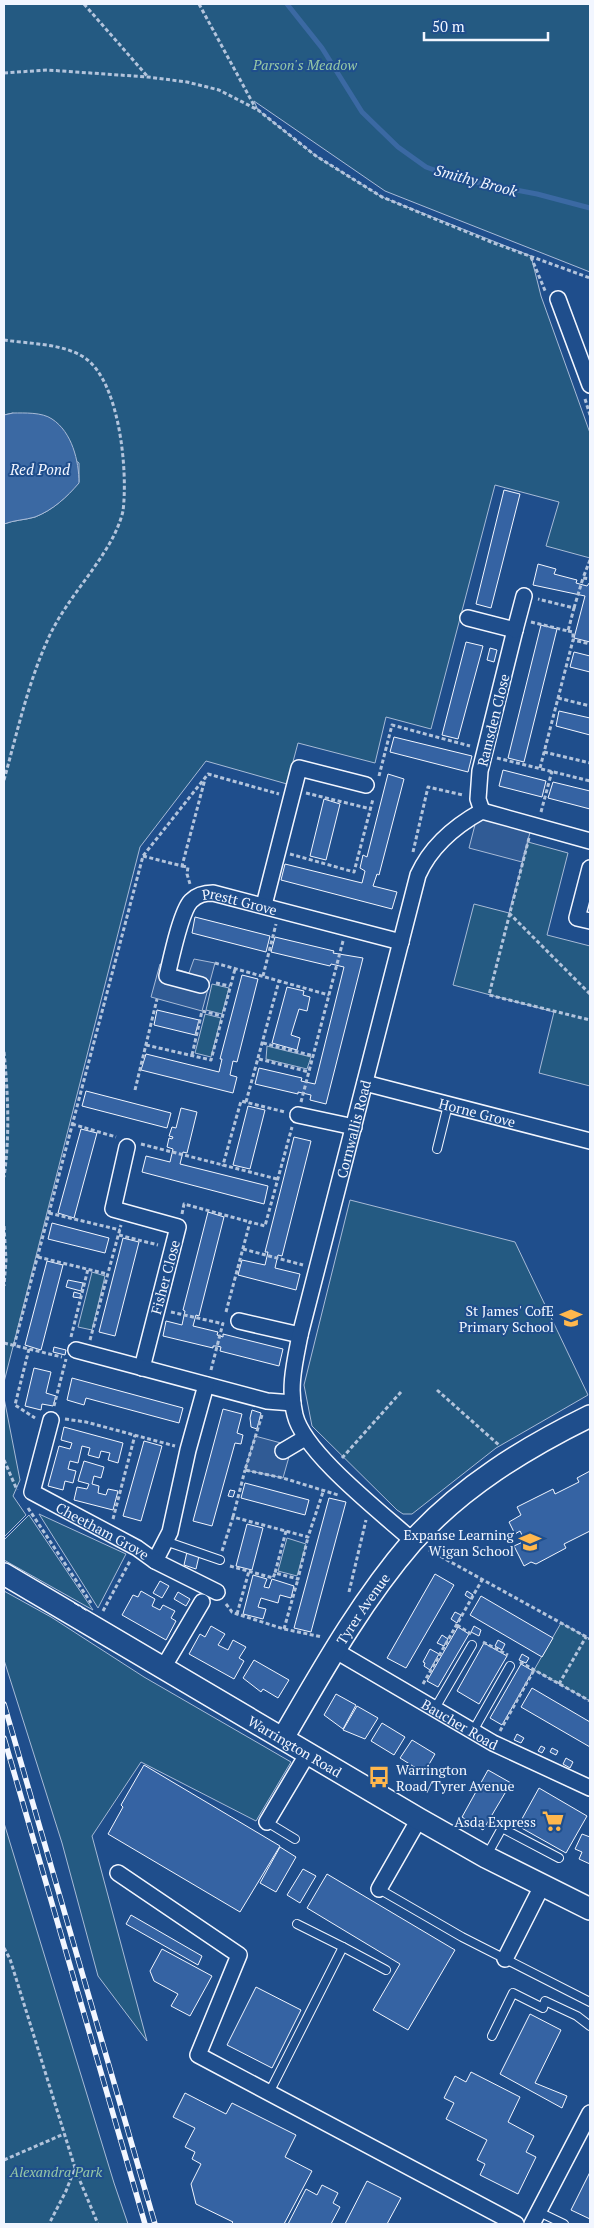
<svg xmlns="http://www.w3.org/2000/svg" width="594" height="2228" font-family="'PT Serif',serif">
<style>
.green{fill:#245a82;stroke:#a8bbd7}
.parking{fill:#305b95;stroke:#a8bbd7}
.water{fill:#3b69a3;stroke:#a8bbd7}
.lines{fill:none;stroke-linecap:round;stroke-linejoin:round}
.stream{stroke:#3b69a3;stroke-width:5}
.building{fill:#3563a3;stroke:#f2f6ff}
.lane-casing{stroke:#f2f6ff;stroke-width:10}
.street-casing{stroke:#f2f6ff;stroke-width:18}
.secondary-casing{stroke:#f2f6ff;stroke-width:24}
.path{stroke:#b3c4dc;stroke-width:3;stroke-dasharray:4 2.5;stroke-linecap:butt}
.lane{stroke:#1f4e8c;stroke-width:8}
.street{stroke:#1f4e8c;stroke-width:15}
.secondary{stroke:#1f4e8c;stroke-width:21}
.rail-casing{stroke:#f2f6ff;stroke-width:5.5}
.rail{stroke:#1f4e8c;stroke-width:4;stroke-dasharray:11;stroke-linecap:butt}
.fence{stroke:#f2f6ff;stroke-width:1;stroke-dasharray:6 2.5;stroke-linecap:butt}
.labels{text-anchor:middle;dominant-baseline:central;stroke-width:4;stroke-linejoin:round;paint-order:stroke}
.park-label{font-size:14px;font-style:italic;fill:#97c8a6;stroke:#1f4e8c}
.street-label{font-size:14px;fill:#f2f6ff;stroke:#1f4e8c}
.poi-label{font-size:14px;fill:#f2f6ff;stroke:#1f4e8c;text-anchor:end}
.water-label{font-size:15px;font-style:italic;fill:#f2f6ff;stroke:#1f4e8c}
</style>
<rect width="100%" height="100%" fill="#1f4e8c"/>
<g class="green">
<path d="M4 4H590V272L385 191 254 101 258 110 316 156 382 197 531 256 541 296 590 433V558L546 546 559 502 495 485 431 729 386 717 375 763 298 743 287 784 206 761 140 847 4 1382V524C14 520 25 520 35 517 53 510 67 497 79 482V463L13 413 4 415Z"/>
<polygon points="528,842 568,853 547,935 590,946 590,1086 539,1073 554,1012 453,985 474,904 509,913"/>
<polygon points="212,984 229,988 222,1014 206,1010"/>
<polygon points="205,1014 221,1018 211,1057 195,1053"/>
<polygon points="267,1046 311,1057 307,1069 266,1059"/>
<polygon points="350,1200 515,1242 588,1395 496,1448 412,1514 403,1514 397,1510 312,1426 304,1385"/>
<polygon points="92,1272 105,1276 92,1330 78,1327"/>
<polygon points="4,1398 20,1480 13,1496 26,1515 4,1537"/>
<polygon points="39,1514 126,1554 98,1608"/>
<polygon points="29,1515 93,1610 4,1560 4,1540"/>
<polygon points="287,1538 306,1544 297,1576 278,1571"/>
<polygon points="4,1591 51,1617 144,1677 291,1762 256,1821 141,1762 92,1836 147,2041 98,1976 62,1843 4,1660"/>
<polygon points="561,1623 590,1639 590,1701 534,1670"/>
<polygon points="4,1823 114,2183 128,2224 4,2224"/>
</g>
<g class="parking">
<polygon points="478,813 532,825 522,862 469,848"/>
<polygon points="194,959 215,963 202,1011 151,997 160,964 189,973"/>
<polygon points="255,1436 292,1446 283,1478 245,1470"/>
</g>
<path class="water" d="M13 413C24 413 42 412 52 419 72 432 79 461 79 483 67 497 53 510 35 517 25 520 14 520 4 524V415Z"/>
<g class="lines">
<polyline class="stream" points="287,4 322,48 362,112 398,147 426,167 459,179 537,194 590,208"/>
</g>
<g class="building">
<polygon points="504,490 520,494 491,608 476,604"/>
<polygon points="538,564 556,569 554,574 577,580 576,583 587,586 590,582 590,642 574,638 585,596 533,585"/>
<polygon points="541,625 557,629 524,762 508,758"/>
<polygon points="466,642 483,646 458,739 442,735"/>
<polygon points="490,648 497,650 494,662 487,660"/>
<polygon points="574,652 590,656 590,672 570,667"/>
<polygon points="559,711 590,718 590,735 556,726"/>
<polygon points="394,737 472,756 468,772 390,752"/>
<polygon points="503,770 546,781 542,797 499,786"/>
<polygon points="388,774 404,779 379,875 377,874 373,886 397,892 392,909 281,880 285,864 362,883 365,871 360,868 363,855 367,857"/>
<polygon points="553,782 590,791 590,809 548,798"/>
<polygon points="324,799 340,804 326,860 310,856"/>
<polygon points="195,917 270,936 266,952 192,933"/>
<polygon points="275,937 334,951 333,953 363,958 326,1104 310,1100 311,1095 298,1092 298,1094 255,1084 259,1068 302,1078 301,1081 315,1084 344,967 331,964 330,966 271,952"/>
<polygon points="242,975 258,979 237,1062 233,1061 230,1075 237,1077 233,1093 141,1070 146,1054 219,1072 222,1059 220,1059"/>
<polygon points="287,987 304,991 303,995 310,997 307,1011 299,1009 291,1035 300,1038 297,1050 272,1043"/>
<polygon points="157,1010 199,1020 195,1035 154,1025"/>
<polygon points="86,1091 171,1113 167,1128 82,1106"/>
<polygon points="248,1106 265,1110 250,1169 233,1165"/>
<polygon points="181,1108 197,1112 187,1153 183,1152 180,1164 268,1186 264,1204 142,1172 146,1156 170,1162 173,1149 167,1147 169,1138 172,1139 173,1137 169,1136 172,1127 176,1128"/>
<polygon points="81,1129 97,1133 74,1218 58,1213"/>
<polygon points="294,1137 311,1141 282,1256 278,1255 275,1268 300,1274 296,1290 238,1275 242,1260 265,1265 268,1252 265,1252"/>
<polygon points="208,1212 224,1217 199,1316 196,1315 193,1326 218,1332 217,1335 223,1337 223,1334 283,1349 279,1366 220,1351 221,1347 217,1346 213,1346 213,1348 163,1336 166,1321 182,1325 185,1311 183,1310"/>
<polygon points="52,1223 109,1238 105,1253 48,1239"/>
<polygon points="123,1238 139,1242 115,1336 99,1332"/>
<polygon points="47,1261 63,1265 41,1350 25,1345"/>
<polygon points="68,1280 83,1283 81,1291 66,1287"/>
<polygon points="74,1292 81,1294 80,1298 73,1297"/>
<polygon points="54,1347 66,1350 65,1355 53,1352"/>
<polygon points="34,1368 51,1372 46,1393 56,1396 53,1406 42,1404 41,1410 25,1406"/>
<polygon points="72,1378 183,1408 179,1423 86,1398 84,1405 67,1400"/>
<polygon points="223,1409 242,1414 237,1433 243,1435 241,1444 235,1443 212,1526 193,1521"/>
<polygon points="252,1410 261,1413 257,1429 251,1427 250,1418"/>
<polygon points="64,1427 123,1443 118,1463 108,1460 110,1453 101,1451 99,1458 88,1455 90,1448 82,1446 78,1463 70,1461 68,1469 76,1471 73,1483 65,1481 63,1490 48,1486 59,1446 70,1449 72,1443 61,1440"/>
<polygon points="144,1441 162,1446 141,1521 123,1516"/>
<polygon points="84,1461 104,1467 101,1478 94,1476 92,1484 99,1486 98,1493 106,1495 108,1489 118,1491 113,1510 74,1500 77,1487 87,1489 89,1484 78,1481"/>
<polygon points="590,1471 590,1531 564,1544 566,1548 536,1564 531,1562 524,1566 514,1546 525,1541 520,1531 515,1534 509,1522 521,1515 517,1507 553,1489 555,1494 579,1482 577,1478"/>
<polygon points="245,1483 309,1500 305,1515 241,1498"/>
<polygon points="230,1490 235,1491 233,1497 228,1496"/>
<polygon points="329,1498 346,1502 311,1632 294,1628"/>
<polygon points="247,1524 263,1528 252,1570 236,1566"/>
<polygon points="187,1552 199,1556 196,1569 184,1565"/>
<polygon points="435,1574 454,1585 406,1668 387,1658"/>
<polygon points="253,1575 267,1579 264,1587 269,1588 272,1579 294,1586 291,1598 280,1595 278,1603 261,1598 258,1607 266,1609 263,1619 243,1614"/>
<polygon points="160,1581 169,1586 162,1598 153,1593"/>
<polygon points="141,1591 155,1599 152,1606 160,1610 163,1605 175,1611 171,1618 176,1621 166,1640 122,1615 133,1595 138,1597"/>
<polygon points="467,1591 473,1595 471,1599 465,1595"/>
<polygon points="178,1592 190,1599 186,1606 174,1599"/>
<polygon points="481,1596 553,1638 542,1657 470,1615"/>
<polygon points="455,1612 461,1615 457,1623 451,1619"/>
<polygon points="211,1626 225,1634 218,1645 228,1650 233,1640 246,1647 239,1658 244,1661 234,1679 189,1654 200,1634 205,1637"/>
<polygon points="474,1626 481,1630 479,1636 471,1632"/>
<polygon points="458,1627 469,1634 438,1687 427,1681"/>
<polygon points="442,1635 448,1639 444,1646 437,1643"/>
<polygon points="498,1640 505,1644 502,1650 495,1646"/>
<polygon points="484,1643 507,1656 479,1704 457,1691"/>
<polygon points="430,1649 439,1654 430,1670 424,1666 425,1663 423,1662"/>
<polygon points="522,1654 529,1658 526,1663 519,1660"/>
<polygon points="254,1660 289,1680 278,1698 263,1689 261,1692 243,1678"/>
<polygon points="521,1664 533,1671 502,1725 490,1718"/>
<polygon points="532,1688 590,1722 590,1747 521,1707"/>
<polygon points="336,1694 356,1705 343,1729 324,1715"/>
<polygon points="357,1706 378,1718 365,1739 343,1730"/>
<polygon points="382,1723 405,1737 394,1755 371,1741"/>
<polygon points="517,1734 524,1738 521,1743 514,1740"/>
<polygon points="412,1740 435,1754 424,1773 400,1758"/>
<polygon points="541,1746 545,1748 542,1753 538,1751"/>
<polygon points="552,1748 558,1751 556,1755 550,1752"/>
<polygon points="566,1758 573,1762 570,1768 563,1764"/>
<polygon points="144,1765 280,1846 240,1912 108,1834 123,1807 121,1805"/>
<polygon points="488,1770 511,1783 483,1830 462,1817"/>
<polygon points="539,1788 587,1816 566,1853 518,1826"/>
<polygon points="582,1834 590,1837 590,1864 579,1859 582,1852 575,1849"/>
<polygon points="280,1847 296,1857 276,1892 260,1883"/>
<polygon points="303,1869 316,1876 300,1903 287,1895"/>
<polygon points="327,1874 455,1950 408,2030 373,2010 400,1964 307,1908"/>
<polygon points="131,1915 202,1956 198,1965 126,1924"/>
<polygon points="162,1949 212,1976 190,2016 171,2006 178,1994 154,1981 150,1971"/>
<polygon points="256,1987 301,2010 272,2068 227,2045"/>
<polygon points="530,2014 561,2030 535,2083 567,2096 562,2108 500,2074"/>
<polygon points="471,2072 520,2097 508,2122 534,2136 526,2152 536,2157 518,2194 480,2175 485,2164 477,2160 487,2140 446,2119 454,2103 444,2098 455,2076 466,2082"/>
<polygon points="185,2093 226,2114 232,2103 296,2135 285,2157 312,2171 284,2224 231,2224 233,2222 196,2204 191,2184 201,2164 192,2159 195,2152 185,2147 195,2128 173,2117"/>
<polygon points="590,2172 590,2219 571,2210"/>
<polygon points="367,2181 401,2198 387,2224 345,2224"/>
<polygon points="322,2185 338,2193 333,2203 340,2207 331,2224 288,2224 306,2189 317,2195"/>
</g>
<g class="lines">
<g class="lane-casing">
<g id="lane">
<polyline points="437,1149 448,1105"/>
<polyline points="165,1541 220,1560"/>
<polyline points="434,1710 472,1645"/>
<polyline points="473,1731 510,1666"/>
<polyline points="267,1822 295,1839"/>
<polyline points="487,1855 502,1828 559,1858"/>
<polyline points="379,1889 462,1937 590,2002"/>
<polyline points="343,1947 386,1970"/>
<polyline points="492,2036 513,1993 543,2008 545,2001 577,2016 590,2026"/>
<polyline points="269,2093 343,1947 297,1924"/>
<polyline points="539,2212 564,2224"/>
</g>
</g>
<g class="street-casing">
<g id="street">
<polyline points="558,299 590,385"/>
<polyline points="468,618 515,630 480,771 478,799 482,811"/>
<polyline points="515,630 524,596"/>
<polyline points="590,868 577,918 590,921"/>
<polyline points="264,905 299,768 366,785"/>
<path id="s1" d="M201 985 167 976C171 959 181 911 191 901 198 894 205 893 213 893L401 942"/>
<path id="s2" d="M365 1083 590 1141"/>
<polyline points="298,1115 354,1127"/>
<polyline points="127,1147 113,1209 178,1227 142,1368"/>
<polyline points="239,1321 300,1335"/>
<polyline points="76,1350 267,1401 293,1403"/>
<path id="s3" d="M51 1420 32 1492 137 1548 155 1561 170 1532 188 1450 206 1385"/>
<polyline points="283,1451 305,1438"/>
<path id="s4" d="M413 1541C382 1513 304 1453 295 1415 288 1388 295 1361 300 1335L418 875C431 846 455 826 482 811L590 841"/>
<polyline points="155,1561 217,1592"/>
<path id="s5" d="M336 1651 493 1743 590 1788"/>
<polyline points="163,1668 202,1602"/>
<polyline points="267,1822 308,1753"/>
<polyline points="118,1873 239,1955 198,2055 516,2224"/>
<polyline points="379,1889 419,1819"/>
<polyline points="505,1959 542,1886"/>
<polyline points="532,2224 590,2113"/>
</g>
</g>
<g class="secondary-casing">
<g id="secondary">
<path id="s6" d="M4 1574 419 1819 486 1857 590 1909"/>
<path id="s7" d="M283 1738C322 1671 361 1601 412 1542 461 1487 525 1448 590 1416"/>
</g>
</g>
<g class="path">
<polyline points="84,4 148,77"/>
<polyline points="199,4 256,109"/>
<polyline points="4,73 47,70 148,77 187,82 219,90 258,110 316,156 382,197 491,242 590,278"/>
<polyline points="531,257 546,293"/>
<path d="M4 340C29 344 63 343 85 358 120 382 128 472 123 511 121 520 116 532 112 539 93 574 64 603 48 639 28 683 17 733 4 780"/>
<polyline points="585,399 590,415"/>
<polyline points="590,560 583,578 590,579"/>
<polyline points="574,608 583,578"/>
<polyline points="531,622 568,631 574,608 538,599"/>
<polyline points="568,631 573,632 573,640"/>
<polyline points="558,698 590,706"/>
<polyline points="544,752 590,763"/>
<polyline points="497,758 590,781"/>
<polyline points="540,768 573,640 590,644"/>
<polyline points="379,776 392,725 470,746"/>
<polyline points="306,793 371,809"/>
<polyline points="541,812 552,771"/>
<polyline points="529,838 489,995 590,1020"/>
<polyline points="413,852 428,787 463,795"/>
<polyline points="290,854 354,872 373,799"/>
<polyline points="143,856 182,866 205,779"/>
<polyline points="182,866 188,867 187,874 190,884"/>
<polyline points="509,913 590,994"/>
<polyline points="215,963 329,995"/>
<polyline points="263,976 276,924"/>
<polyline points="216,983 230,986"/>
<polyline points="263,1043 314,1056"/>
<polyline points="146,1045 211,1060 235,969"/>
<path d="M4 1052C8 1094 10 1135 4 1177"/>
<polyline points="192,1055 202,1011 222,1016"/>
<polyline points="259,1059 309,1072"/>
<polyline points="135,1090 157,999"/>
<polyline points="246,1102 279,981"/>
<polyline points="301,1102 343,941"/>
<polyline points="72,1124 116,1137"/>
<polyline points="141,1144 223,1165"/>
<polyline points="277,1179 223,1165 241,1101 285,1112"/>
<polyline points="49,1213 120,1230"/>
<polyline points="182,1214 184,1204 250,1222"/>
<polyline points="4,1226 6,1260 4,1286"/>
<polyline points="119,1235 158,1245"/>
<polyline points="243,1249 303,1265"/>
<polyline points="38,1257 107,1274"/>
<polyline points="171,1312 224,1324"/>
<polyline points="226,1312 250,1222 265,1226 292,1127"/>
<polyline points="71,1337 88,1269"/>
<polyline points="90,1340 121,1225"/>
<polyline points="4,1343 62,1357"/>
<polyline points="14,1346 143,856 208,774 279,794"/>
<polyline points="29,1349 15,1405 35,1418"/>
<polyline points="211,1370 223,1323"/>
<polyline points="437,1390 500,1446"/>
<polyline points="54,1406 66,1359"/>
<polyline points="262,1415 245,1470 283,1478 338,1495"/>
<polyline points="65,1419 86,1422 175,1446"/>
<polyline points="342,1458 401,1392"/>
<polyline points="4,1460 17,1490"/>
<polyline points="28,1508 91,1603"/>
<polyline points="233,1517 245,1470"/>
<polyline points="113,1519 135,1435"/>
<polyline points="286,1531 275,1573 298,1579 308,1537"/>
<polyline points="429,1550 590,1639"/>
<polyline points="222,1551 233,1517 308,1537 323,1492"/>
<polyline points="230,1566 273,1578 275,1573"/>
<polyline points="349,1592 366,1520"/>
<polyline points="226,1604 232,1612 237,1614 284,1629 322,1637"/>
<polyline points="103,1611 130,1561"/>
<polyline points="237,1614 249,1571"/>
<polyline points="457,1625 471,1634"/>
<polyline points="284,1629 298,1579"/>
<polyline points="483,1642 508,1655"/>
<polyline points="520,1662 590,1701"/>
<polyline points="423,1684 482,1580"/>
<polyline points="559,1684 586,1637"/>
<polyline points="500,1731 534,1670"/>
<polyline points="4,1948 10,1959 75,2168 66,2191 49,2224"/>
<polyline points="4,2160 64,2134"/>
<polyline points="75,2169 98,2224"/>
</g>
<use href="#lane" class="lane"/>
<use href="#street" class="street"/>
<use href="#secondary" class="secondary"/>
<g class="rail-casing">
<g id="rail">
<polyline points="4,1704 155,2224"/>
<polyline points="4,1738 145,2224"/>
</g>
</g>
<use href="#rail" class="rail"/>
<polyline class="fence" points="74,1603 87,1611"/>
</g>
<defs>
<g id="school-bare" transform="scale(1.725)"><path d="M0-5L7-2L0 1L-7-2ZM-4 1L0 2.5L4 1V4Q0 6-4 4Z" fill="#ffb74d" stroke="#1f4e8c" stroke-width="2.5" paint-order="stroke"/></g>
<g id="bus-bare" transform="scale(1.725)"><path d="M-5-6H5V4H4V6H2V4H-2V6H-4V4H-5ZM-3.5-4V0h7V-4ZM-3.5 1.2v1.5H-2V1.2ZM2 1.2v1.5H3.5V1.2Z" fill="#ffb74d" stroke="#1f4e8c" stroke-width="2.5" paint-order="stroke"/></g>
<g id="supermarket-bare" transform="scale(1.725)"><path d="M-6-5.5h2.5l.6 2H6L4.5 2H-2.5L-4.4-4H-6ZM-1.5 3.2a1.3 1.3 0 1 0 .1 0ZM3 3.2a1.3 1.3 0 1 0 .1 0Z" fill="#ffb74d" stroke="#1f4e8c" stroke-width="2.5" paint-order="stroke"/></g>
</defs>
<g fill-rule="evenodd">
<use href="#school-bare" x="571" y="1318"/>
<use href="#school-bare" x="530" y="1542"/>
<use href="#bus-bare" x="379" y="1777"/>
<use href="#supermarket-bare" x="553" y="1821"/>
</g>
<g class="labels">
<g class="park-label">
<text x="305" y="64">Parson's Meadow</text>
<text x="56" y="2171">Alexandra Park</text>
</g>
<g class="street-label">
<text transform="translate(493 720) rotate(-76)">Ramsden Close</text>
<text stroke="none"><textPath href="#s1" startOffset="166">Prestt Grove</textPath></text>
<text stroke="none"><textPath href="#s2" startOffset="116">Horne Grove</textPath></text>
<text stroke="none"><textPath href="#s4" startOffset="468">Cornwallis Road</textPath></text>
<text transform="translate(165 1277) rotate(-75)">Fisher Close</text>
<text stroke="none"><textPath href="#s3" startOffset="155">Cheetham Grove</textPath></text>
<text stroke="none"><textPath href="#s7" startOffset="152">Tyrer Avenue</textPath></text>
<text stroke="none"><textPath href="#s5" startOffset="144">Baucher Road</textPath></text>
<text stroke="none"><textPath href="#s6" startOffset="338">Warrington Road</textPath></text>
</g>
<g class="poi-label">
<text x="554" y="1310">St James' CofE<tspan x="554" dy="16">Primary School</tspan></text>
<text x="514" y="1534">Expanse Learning<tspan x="514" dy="16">Wigan School</tspan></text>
<text x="396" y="1769" text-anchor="start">Warrington<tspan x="396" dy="16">Road/Tyrer Avenue</tspan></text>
<text x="536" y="1821">Asda Express</text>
</g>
<g class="water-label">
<text transform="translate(476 180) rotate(15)">Smithy Brook</text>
<text x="40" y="469">Red Pond</text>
</g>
</g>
<rect width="594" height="2228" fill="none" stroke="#f2f6ff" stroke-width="10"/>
<path d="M424 32v8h124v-8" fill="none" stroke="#f2f6ff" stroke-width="2.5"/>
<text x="432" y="32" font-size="15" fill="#f2f6ff" stroke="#1f4e8c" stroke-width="4" paint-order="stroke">50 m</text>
</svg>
